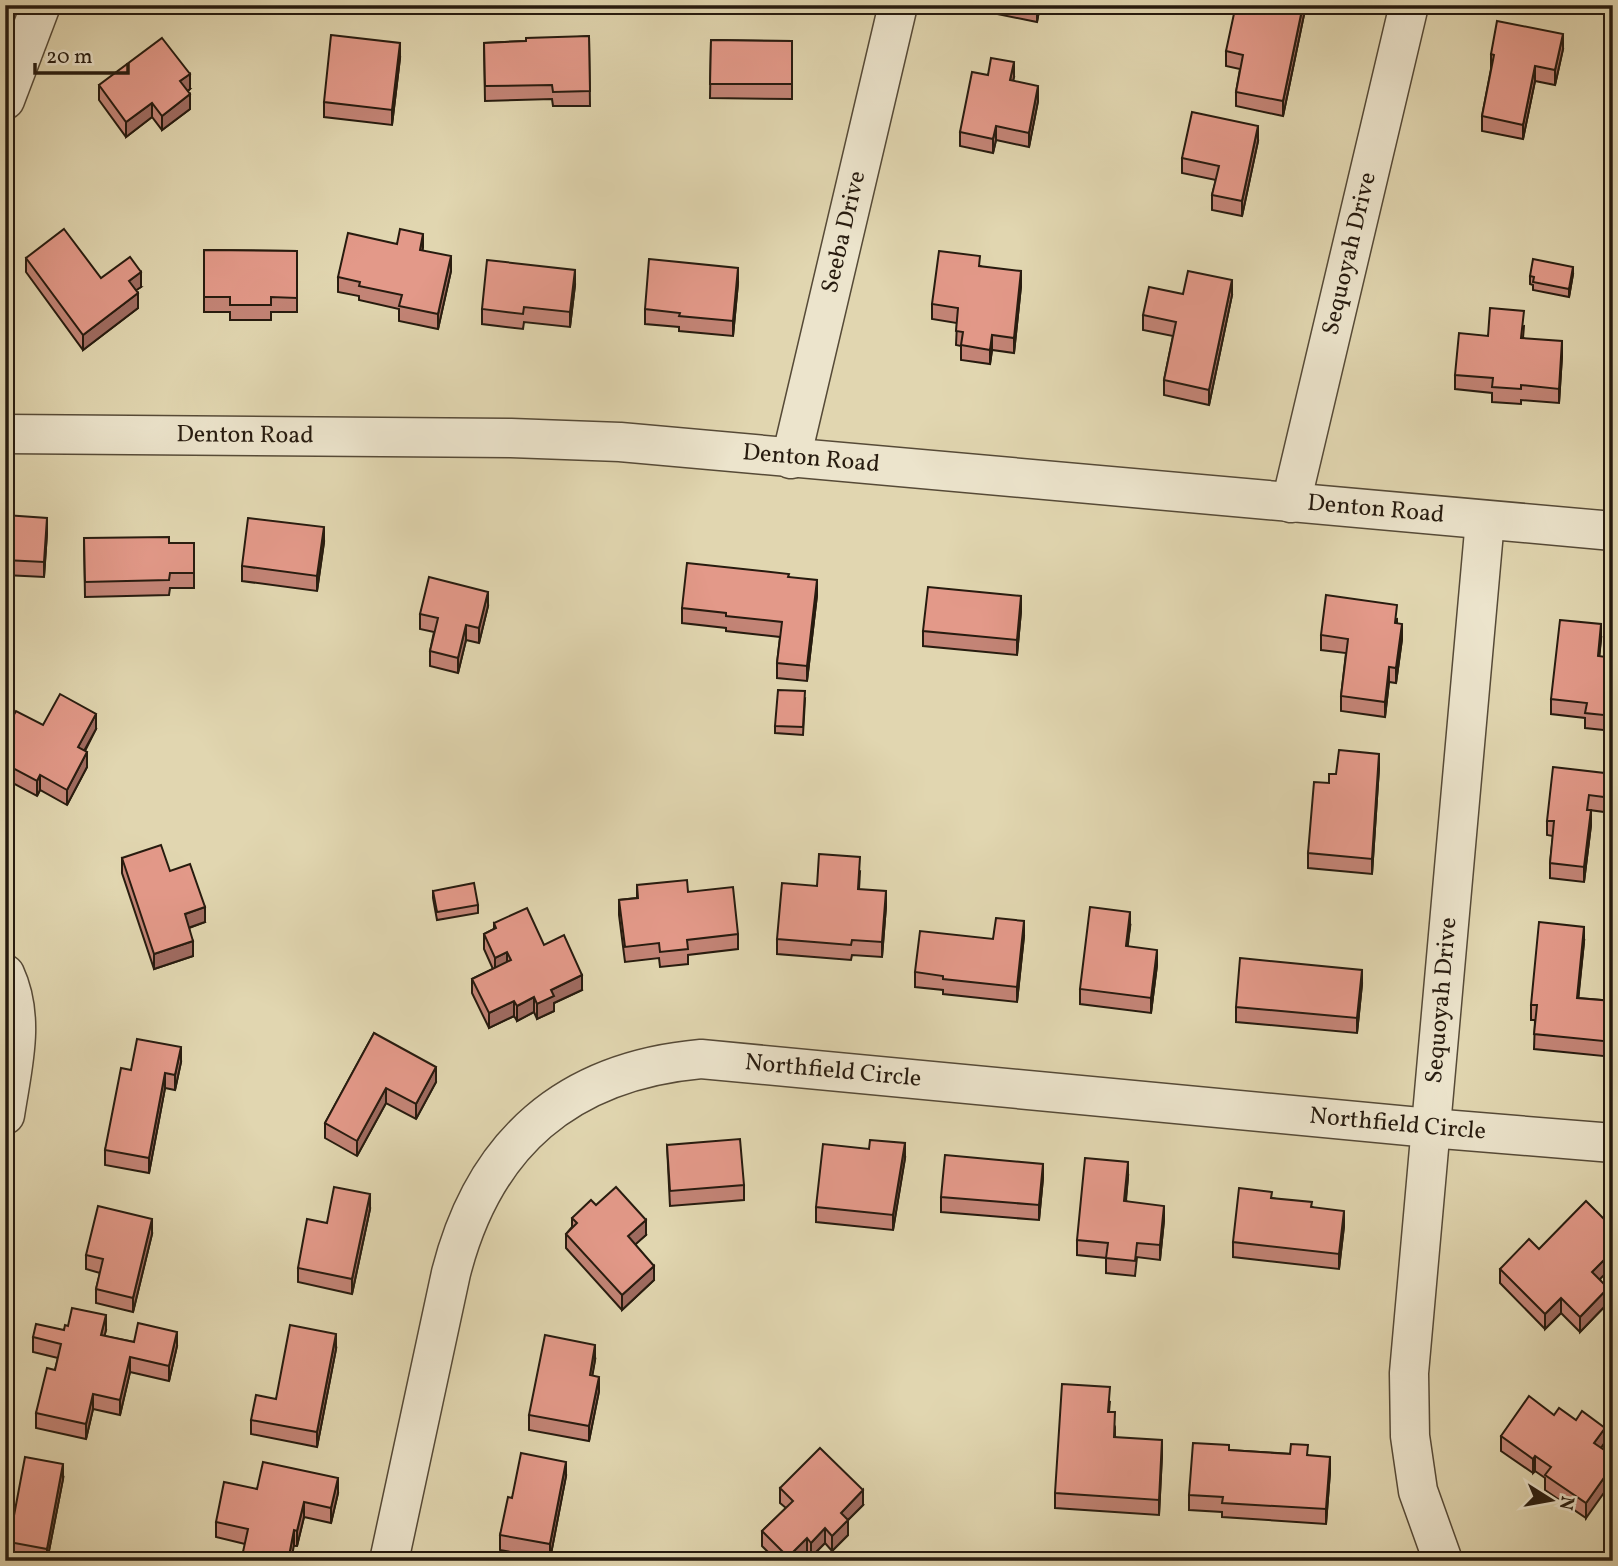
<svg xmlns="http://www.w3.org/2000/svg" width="1618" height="1566" font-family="Vollkorn,serif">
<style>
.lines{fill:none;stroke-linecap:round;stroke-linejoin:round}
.minor-casing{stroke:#564a37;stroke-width:41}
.minor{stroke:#ece4cc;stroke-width:38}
.wall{fill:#c38476;stroke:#271b0f;stroke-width:2}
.shaded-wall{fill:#9f6b60;stroke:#271b0f;stroke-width:2}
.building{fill:#e39989;stroke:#271b0f;stroke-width:2}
.labels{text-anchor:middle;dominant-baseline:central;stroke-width:6;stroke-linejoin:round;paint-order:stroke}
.street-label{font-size:24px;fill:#271b0f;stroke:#ece4cc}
</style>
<rect width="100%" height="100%" fill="#e1d6b0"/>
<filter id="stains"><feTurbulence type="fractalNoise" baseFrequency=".00286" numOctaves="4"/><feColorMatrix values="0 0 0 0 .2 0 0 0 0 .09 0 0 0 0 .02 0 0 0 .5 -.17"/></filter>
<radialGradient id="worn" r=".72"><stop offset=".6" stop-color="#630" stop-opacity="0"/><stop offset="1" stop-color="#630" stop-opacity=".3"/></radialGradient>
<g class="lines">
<g class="minor-casing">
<g id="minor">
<polyline points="5,100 41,5"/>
<path id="s1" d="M5 434 511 438 620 442 1613 531"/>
<path id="s2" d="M791 459 898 5"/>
<path id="s3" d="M1291 503 1409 5"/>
<path d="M5 974C26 1019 12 1068 5 1115"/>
<path id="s4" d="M389 1561 451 1273C484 1143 567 1071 701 1059L1430 1128 1613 1143"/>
<path id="s5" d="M1443 1561 1418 1491 1410 1436 1409 1373 1485 520"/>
</g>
</g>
<use href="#minor" class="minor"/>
</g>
<g class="wall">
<polygon points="992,5 1040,5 1037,22 992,13"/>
<polygon points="1306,5 1283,116 1236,106 1236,92 1240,69 1226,66 1226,51 1252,13"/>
<polygon points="589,36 590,106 553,106 552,99 485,101 484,43 526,41"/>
<polygon points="711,40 792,41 792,99 710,98"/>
<polygon points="1563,49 1555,85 1535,81 1523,139 1482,131 1482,116 1491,69 1491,54"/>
<polygon points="400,58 392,125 324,117 324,102"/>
<polygon points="988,75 1014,77 1013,80 1038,101 1029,147 996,140 993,153 960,146 960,132"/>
<polygon points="99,85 190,89 188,91 190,109 162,130 152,117 126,137 99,100"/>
<polygon points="1258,141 1242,216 1212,210 1212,195 1216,180 1182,173 1182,158"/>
<polygon points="204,250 297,251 297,312 271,312 271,320 230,320 230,312 204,312"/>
<polygon points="422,250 451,271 438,329 399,321 399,309 359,300 359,296 338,292 338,277"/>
<polygon points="26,258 101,278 141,287 136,290 138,308 83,350 26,272"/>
<polygon points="980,266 1021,286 1014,353 992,350 990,364 961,360 961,346 956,345 957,323 932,319 932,304"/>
<polygon points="1573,274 1569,297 1533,290 1533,285 1530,284 1530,276"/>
<polygon points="738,283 733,336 679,331 679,327 645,324 645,309"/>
<polygon points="575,285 570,327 524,322 523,329 482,324 482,309"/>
<polygon points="1183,294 1232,295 1209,405 1164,395 1164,380 1173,336 1143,330 1143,315"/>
<polygon points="1524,326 1523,338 1562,356 1559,403 1521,400 1521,404 1492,402 1492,393 1455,389 1455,375 1488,336"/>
<polygon points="5,515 47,533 44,577 5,575"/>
<polygon points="84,538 169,543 194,543 194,588 170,588 169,595 85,597"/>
<polygon points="324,542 317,591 242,581 242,566"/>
<polygon points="789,577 817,595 807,681 777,678 777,663 780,637 726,631 726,628 682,623 682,608"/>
<polygon points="488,606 479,643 466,640 458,673 430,666 430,651 434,632 420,629 420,614"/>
<polygon points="1021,611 1017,655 923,646 923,631"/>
<polygon points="1397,619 1397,623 1402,639 1396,683 1389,682 1385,717 1341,711 1341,696 1346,653 1321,650 1321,635"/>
<polygon points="1601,639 1599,657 1613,658 1613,731 1585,728 1585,718 1551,714 1551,699"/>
<polygon points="805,699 803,735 775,733 775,726"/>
<polygon points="43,725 96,729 85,751 87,767 67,805 40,790 37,796 5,779 5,731"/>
<polygon points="1379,768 1372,874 1308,868 1308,853 1329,783 1336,774"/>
<polygon points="1613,774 1612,813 1589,810 1591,825 1584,882 1550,878 1550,863 1553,836 1547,835 1547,821"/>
<polygon points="122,858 170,871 205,922 189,928 193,956 154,969 122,873"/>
<polygon points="860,872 859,889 886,906 882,957 852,955 851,960 777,954 777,939"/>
<polygon points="637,885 688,892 738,934 738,949 688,955 688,964 660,967 659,958 625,962 619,915 619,900 637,898"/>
<polygon points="433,891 478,905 478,913 437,920 433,898"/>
<polygon points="494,923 544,945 582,990 554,1003 554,1011 537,1019 534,1012 517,1021 514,1016 489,1028 472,993 472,979 493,969 484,949 484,934 494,929"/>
<polygon points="1130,927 1127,946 1157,965 1151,1013 1080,1004 1080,989"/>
<polygon points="1024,936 1017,1002 943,994 943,990 915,987 915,972 993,939"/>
<polygon points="1584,942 1578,998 1613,1001 1613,1057 1534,1049 1535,1020 1531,1020 1531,1005"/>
<polygon points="1362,984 1357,1033 1236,1022 1236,1007"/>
<polygon points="374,1033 436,1082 416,1119 386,1103 357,1156 325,1138 325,1123"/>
<polygon points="181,1062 175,1090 165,1088 149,1173 105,1165 105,1150 131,1070"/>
<polygon points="667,1145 744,1185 744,1200 670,1206"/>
<polygon points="905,1158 893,1230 816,1222 816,1207"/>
<polygon points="1128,1177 1126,1201 1164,1220 1160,1260 1137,1257 1135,1276 1106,1273 1106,1258 1077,1255 1077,1240"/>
<polygon points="1043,1178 1039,1220 941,1212 941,1197"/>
<polygon points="1272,1198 1312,1207 1344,1226 1339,1269 1233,1257 1233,1242"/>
<polygon points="596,1205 646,1235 635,1244 654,1280 622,1310 566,1248 566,1234 572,1227 572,1218"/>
<polygon points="370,1209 352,1294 298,1282 298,1268 327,1223"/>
<polygon points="152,1234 133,1312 96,1303 96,1289 100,1273 86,1269 86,1255"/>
<polygon points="1539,1249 1600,1279 1608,1303 1580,1332 1561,1313 1545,1329 1500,1283 1500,1269"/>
<polygon points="68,1326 106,1330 104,1336 134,1342 177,1346 169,1381 130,1372 120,1415 93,1409 86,1439 36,1428 36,1413 55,1370 58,1358 33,1352 33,1337 64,1330"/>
<polygon points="336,1349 317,1447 251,1434 251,1420"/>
<polygon points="595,1360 592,1375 599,1391 589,1441 529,1430 529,1415"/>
<polygon points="1611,1364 1613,1364 1612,1409 1611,1379"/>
<polygon points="1110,1401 1109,1412 1115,1427 1115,1437 1162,1455 1159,1515 1055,1508 1055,1493"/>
<polygon points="1501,1436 1605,1442 1601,1448 1586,1518 1545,1490 1545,1478 1535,1471 1533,1473 1501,1451"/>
<polygon points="1229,1450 1308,1455 1330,1472 1326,1524 1222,1517 1222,1512 1189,1510 1189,1495"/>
<polygon points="566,1476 550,1559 500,1550 500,1535 512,1498"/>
<polygon points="63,1479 47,1561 30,1561 9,1557 9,1542"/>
<polygon points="780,1488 863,1505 848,1520 848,1535 832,1551 825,1543 811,1557 807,1553 799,1561 777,1561 762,1546 762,1531 786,1508 780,1503"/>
<polygon points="257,1489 338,1493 331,1523 304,1517 297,1546 245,1544 216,1537 216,1522"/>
</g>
<g class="shaded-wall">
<polygon points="1037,5 1040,5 1037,22"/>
<polygon points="1303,5 1306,5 1283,116 1283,101"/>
<polygon points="1563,34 1563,49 1555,85 1555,70"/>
<polygon points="400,43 400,58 392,125 392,110"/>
<polygon points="1014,62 1014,77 1010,95 1010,80"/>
<polygon points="1535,66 1535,81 1523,139 1523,125"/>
<polygon points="190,74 190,89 180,96 180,81"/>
<polygon points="1038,86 1038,101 1029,147 1029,133"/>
<polygon points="190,94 190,109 162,130 162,116"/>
<polygon points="152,103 152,117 126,137 126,122"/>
<polygon points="996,126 996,140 993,153 993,139"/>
<polygon points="1258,126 1258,141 1242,216 1242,201"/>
<polygon points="423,234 423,248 420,264 420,250"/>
<polygon points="451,256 451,271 438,329 438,314"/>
<polygon points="1573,267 1573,274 1569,297 1569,289"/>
<polygon points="738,268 738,283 733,336 733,321"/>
<polygon points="575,270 575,285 570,327 570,312"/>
<polygon points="1021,271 1021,286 1014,353 1014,338"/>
<polygon points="141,272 141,287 129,295 129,281"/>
<polygon points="1232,280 1232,295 1209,405 1209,390"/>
<polygon points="138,293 138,308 83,350 83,335"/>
<polygon points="992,335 992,350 990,364 990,350"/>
<polygon points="1562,341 1562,356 1559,403 1559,389"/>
<polygon points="47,518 47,533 44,577 44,562"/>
<polygon points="324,527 324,542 317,591 317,576"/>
<polygon points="817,580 817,595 807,681 807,666"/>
<polygon points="488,592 488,606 479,643 479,628"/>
<polygon points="1021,596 1021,611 1017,655 1017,640"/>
<polygon points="1402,624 1402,639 1396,683 1396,668"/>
<polygon points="1601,624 1601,639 1598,671 1598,656"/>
<polygon points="466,625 466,640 458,673 458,658"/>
<polygon points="1389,667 1389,682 1385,717 1385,702"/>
<polygon points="96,714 96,729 78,762 78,747"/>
<polygon points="87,752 87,767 67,805 67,790"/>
<polygon points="1379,754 1379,768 1372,874 1372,859"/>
<polygon points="40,775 40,790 37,796 37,781"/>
<polygon points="1591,810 1591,825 1584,882 1584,867"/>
<polygon points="886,891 886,906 882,957 882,942"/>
<polygon points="205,907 205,922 185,929 185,914"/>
<polygon points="1130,912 1130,927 1126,961 1126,946"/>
<polygon points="1024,921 1024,936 1017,1002 1017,987"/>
<polygon points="1584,927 1584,942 1577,1012 1577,998"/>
<polygon points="193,941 193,956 154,969 154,954"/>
<polygon points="1157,950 1157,965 1151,1013 1151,998"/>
<polygon points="507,952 507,967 495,973 495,958"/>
<polygon points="1362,970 1362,984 1357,1033 1357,1018"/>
<polygon points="582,975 582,990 554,1003 554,1011 537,1019 537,1004 551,990"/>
<polygon points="534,997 534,1012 517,1021 517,1006"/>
<polygon points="514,1001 514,1016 489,1028 489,1013"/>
<polygon points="181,1047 181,1062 175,1090 175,1075"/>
<polygon points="436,1067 436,1082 416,1119 416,1104"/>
<polygon points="165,1073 165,1088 149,1173 149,1158"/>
<polygon points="386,1088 386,1103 357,1156 357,1141"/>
<polygon points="905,1143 905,1158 893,1230 893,1215"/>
<polygon points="1128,1162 1128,1177 1124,1216 1124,1201"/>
<polygon points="1043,1164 1043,1178 1039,1220 1039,1205"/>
<polygon points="370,1194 370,1209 352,1294 352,1279"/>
<polygon points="1164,1206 1164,1220 1160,1260 1160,1245"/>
<polygon points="1344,1211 1344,1226 1339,1269 1339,1254"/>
<polygon points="152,1219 152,1234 133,1312 133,1298"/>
<polygon points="646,1220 646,1235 628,1251 628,1236"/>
<polygon points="1613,1251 1613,1266 1592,1287 1592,1272"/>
<polygon points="654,1266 654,1280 622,1310 622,1295"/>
<polygon points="1608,1288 1608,1303 1580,1332 1580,1317"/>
<polygon points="1561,1298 1561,1313 1545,1329 1545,1314"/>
<polygon points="106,1315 106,1330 101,1350 101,1335"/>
<polygon points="177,1332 177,1346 169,1381 169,1366"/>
<polygon points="336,1334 336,1349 317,1447 317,1432"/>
<polygon points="595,1345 595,1360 590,1390 590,1375"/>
<polygon points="130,1357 130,1372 120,1415 120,1400"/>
<polygon points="599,1377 599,1391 589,1441 589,1426"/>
<polygon points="93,1394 93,1409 86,1439 86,1424"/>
<polygon points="1605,1428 1605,1442 1594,1458 1594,1443"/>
<polygon points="1162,1440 1162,1455 1159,1515 1159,1500"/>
<polygon points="1535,1456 1535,1471 1533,1473 1533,1459"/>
<polygon points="1330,1457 1330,1472 1326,1524 1326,1509"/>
<polygon points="566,1462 566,1476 550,1559 550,1544"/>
<polygon points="63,1464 63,1479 47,1561 47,1549"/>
<polygon points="1613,1465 1613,1480 1586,1518 1586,1503"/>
<polygon points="338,1478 338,1493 331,1523 331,1508"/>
<polygon points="863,1490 863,1505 841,1527 841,1513"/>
<polygon points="304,1502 304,1517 297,1546 297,1531"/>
<polygon points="848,1520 848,1535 832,1551 832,1536"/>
<polygon points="825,1528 825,1543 811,1557 811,1543"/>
<polygon points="294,1530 294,1545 291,1561 288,1561"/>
<polygon points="807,1538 807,1553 799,1561 788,1561 788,1557"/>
</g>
<g class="building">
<polygon points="1254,5 1303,5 1283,101 1236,92 1243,55 1226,51 1235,9 1252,13"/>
<polygon points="1497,21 1563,34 1555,70 1535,66 1523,125 1482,116 1494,55 1491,54"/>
<polygon points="331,35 400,43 392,110 324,102"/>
<polygon points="589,36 590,91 553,92 552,85 485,86 484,43 526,41 526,38"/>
<polygon points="162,38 190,74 180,81 190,94 162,116 152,103 126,122 99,85"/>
<polygon points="711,40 792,41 792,84 710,84"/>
<polygon points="991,58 1014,62 1010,80 1038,86 1029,133 996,126 993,139 960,132 972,72 988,75"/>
<polygon points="1192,112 1258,126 1242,201 1212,195 1219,166 1182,158"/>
<polygon points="64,229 101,278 130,257 141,272 129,281 138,293 83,335 26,258"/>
<polygon points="400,229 423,234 420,250 451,256 438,314 399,306 402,295 359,286 360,282 338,277 348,233 397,244"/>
<polygon points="204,250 297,251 297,298 271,297 271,305 230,305 230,297 204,297"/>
<polygon points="939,251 980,256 979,266 1021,271 1014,338 992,335 990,350 961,345 963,332 956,331 958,308 932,304"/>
<polygon points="649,259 738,268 733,321 679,316 680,313 645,309"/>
<polygon points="1533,259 1573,267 1569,289 1533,282 1534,277 1530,276"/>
<polygon points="487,260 575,270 570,312 524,307 523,314 482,309"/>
<polygon points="1188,271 1232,280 1209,390 1164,380 1176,322 1143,315 1149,287 1183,294"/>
<polygon points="1490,308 1524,311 1521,338 1562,341 1559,389 1521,385 1521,389 1492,387 1493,378 1455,375 1459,333 1488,336"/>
<polygon points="5,515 47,518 44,562 5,560"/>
<polygon points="248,518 324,527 317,576 242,566"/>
<polygon points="169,537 169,543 194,543 194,573 170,573 169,580 85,582 84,538"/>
<polygon points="687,563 789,574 788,577 817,580 807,666 777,663 782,622 726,616 726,613 682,608"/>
<polygon points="429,577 488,592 479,628 466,625 458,658 430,651 438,618 420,614"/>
<polygon points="928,587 1021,596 1017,640 923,631"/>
<polygon points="1326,595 1397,605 1395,623 1402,624 1396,668 1389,667 1385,702 1341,696 1348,639 1321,635"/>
<polygon points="1560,620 1601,624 1598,656 1613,658 1613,716 1585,713 1587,703 1551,699"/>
<polygon points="778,690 805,691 803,727 775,726"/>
<polygon points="60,694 96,714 78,747 87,752 67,790 40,775 37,781 5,764 5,731 16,711 43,725"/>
<polygon points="1339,750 1379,754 1372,859 1308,853 1314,782 1329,783 1329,774 1336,774"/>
<polygon points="1553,767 1613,774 1612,798 1589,795 1587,810 1591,810 1584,867 1550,863 1554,821 1547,821"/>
<polygon points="161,845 170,871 190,864 205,907 185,914 193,941 154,954 122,858"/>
<polygon points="819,854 860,857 858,889 886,891 882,942 852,940 851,945 777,939 782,883 817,886"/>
<polygon points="687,880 688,892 733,887 738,934 687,940 688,949 660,952 659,943 625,947 619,900 638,898 637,885"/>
<polygon points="474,883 478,905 437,912 433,891"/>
<polygon points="1090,907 1130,912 1126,946 1157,950 1151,998 1080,989"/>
<polygon points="527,908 544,945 564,935 582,975 551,990 554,996 537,1004 534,997 517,1006 514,1001 489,1013 472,979 511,960 507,952 495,958 484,934 496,928 494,923"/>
<polygon points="996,918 1024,921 1017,987 943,979 943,976 915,972 920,931 993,939"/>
<polygon points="1539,922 1584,927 1577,998 1613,1001 1613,1042 1534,1034 1537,1005 1531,1005"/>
<polygon points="1240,958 1362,970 1357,1018 1236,1007"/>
<polygon points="374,1033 436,1067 416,1104 386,1088 357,1141 325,1123"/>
<polygon points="137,1039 181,1047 175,1075 165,1073 149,1158 105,1150 121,1068 131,1070"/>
<polygon points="740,1139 744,1185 670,1191 667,1145"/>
<polygon points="870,1140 905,1143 893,1215 816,1207 823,1144 869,1149"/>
<polygon points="945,1155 1043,1164 1039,1205 941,1197"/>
<polygon points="1085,1158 1128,1162 1124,1201 1164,1206 1160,1245 1137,1243 1135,1261 1106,1258 1108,1243 1077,1240"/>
<polygon points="334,1187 370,1194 352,1279 298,1268 307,1219 327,1223"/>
<polygon points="616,1187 646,1220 628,1236 654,1266 622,1295 566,1234 577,1223 572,1218 591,1200 596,1205"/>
<polygon points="1239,1188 1272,1192 1271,1198 1312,1202 1311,1207 1344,1211 1339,1254 1233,1242"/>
<polygon points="1586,1201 1613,1228 1613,1251 1592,1272 1608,1288 1580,1317 1561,1298 1545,1314 1500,1269 1529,1239 1539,1249"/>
<polygon points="98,1206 152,1219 133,1298 96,1289 103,1259 86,1255"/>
<polygon points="72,1308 106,1315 101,1335 134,1342 138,1323 177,1332 169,1366 130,1357 120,1400 93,1394 86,1424 36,1413 47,1368 55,1370 61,1344 33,1337 36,1324 64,1330 65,1325 68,1326"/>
<polygon points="290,1325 336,1334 317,1432 251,1420 256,1395 276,1399"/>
<polygon points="545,1335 595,1345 590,1375 599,1377 589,1426 529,1415"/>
<polygon points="1611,1364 1613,1364 1612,1395"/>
<polygon points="1062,1384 1110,1387 1108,1412 1115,1412 1114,1437 1162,1440 1159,1500 1055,1493"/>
<polygon points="1529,1396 1554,1415 1559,1408 1576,1420 1582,1411 1605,1428 1594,1443 1613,1456 1613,1465 1586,1503 1545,1475 1551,1467 1535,1456 1533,1459 1501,1436"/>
<polygon points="1193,1443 1229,1445 1229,1450 1290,1454 1291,1444 1308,1445 1307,1455 1330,1457 1326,1509 1222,1503 1223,1497 1189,1495"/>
<polygon points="820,1448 863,1490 841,1513 848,1520 832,1536 825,1528 811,1543 807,1538 788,1557 762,1531 793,1501 780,1488"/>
<polygon points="521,1453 566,1462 550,1544 500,1535 508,1497 512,1498"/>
<polygon points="25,1457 63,1464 47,1549 9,1542"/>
<polygon points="263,1462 338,1478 331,1508 304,1502 297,1531 294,1530 288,1561 241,1561 248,1529 216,1522 224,1482 257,1489"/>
</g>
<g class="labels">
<g class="street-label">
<text stroke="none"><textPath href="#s2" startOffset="233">Seeba Drive</textPath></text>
<text stroke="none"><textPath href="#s3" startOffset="256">Sequoyah Drive</textPath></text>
<text stroke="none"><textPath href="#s1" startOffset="240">Denton Road</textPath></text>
<text stroke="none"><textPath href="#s1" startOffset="807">Denton Road</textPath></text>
<text stroke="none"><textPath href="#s1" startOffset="1374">Denton Road</textPath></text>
<text stroke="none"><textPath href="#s5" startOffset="567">Sequoyah Drive</textPath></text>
<text stroke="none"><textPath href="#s4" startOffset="782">Northfield Circle</textPath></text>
<text stroke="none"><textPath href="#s4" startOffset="1349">Northfield Circle</textPath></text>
</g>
</g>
<rect width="1618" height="1566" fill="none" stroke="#e1d6b0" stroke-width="28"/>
<rect x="7" y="7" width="1604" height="1552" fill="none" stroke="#271b0f" stroke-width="3.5"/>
<rect x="14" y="14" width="1590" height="1538" fill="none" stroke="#271b0f" stroke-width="2"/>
<g transform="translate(1551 1500) rotate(101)" stroke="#ece4cc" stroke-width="5" paint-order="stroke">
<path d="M0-5L12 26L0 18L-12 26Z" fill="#271b0f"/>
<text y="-10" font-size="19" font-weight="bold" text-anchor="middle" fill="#271b0f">N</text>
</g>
<path d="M35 63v10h93v-10" fill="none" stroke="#271b0f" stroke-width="3.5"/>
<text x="46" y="63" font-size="21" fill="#271b0f" stroke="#ece4cc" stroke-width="5" paint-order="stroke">20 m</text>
<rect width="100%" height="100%" filter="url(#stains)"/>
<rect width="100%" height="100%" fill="url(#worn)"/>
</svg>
